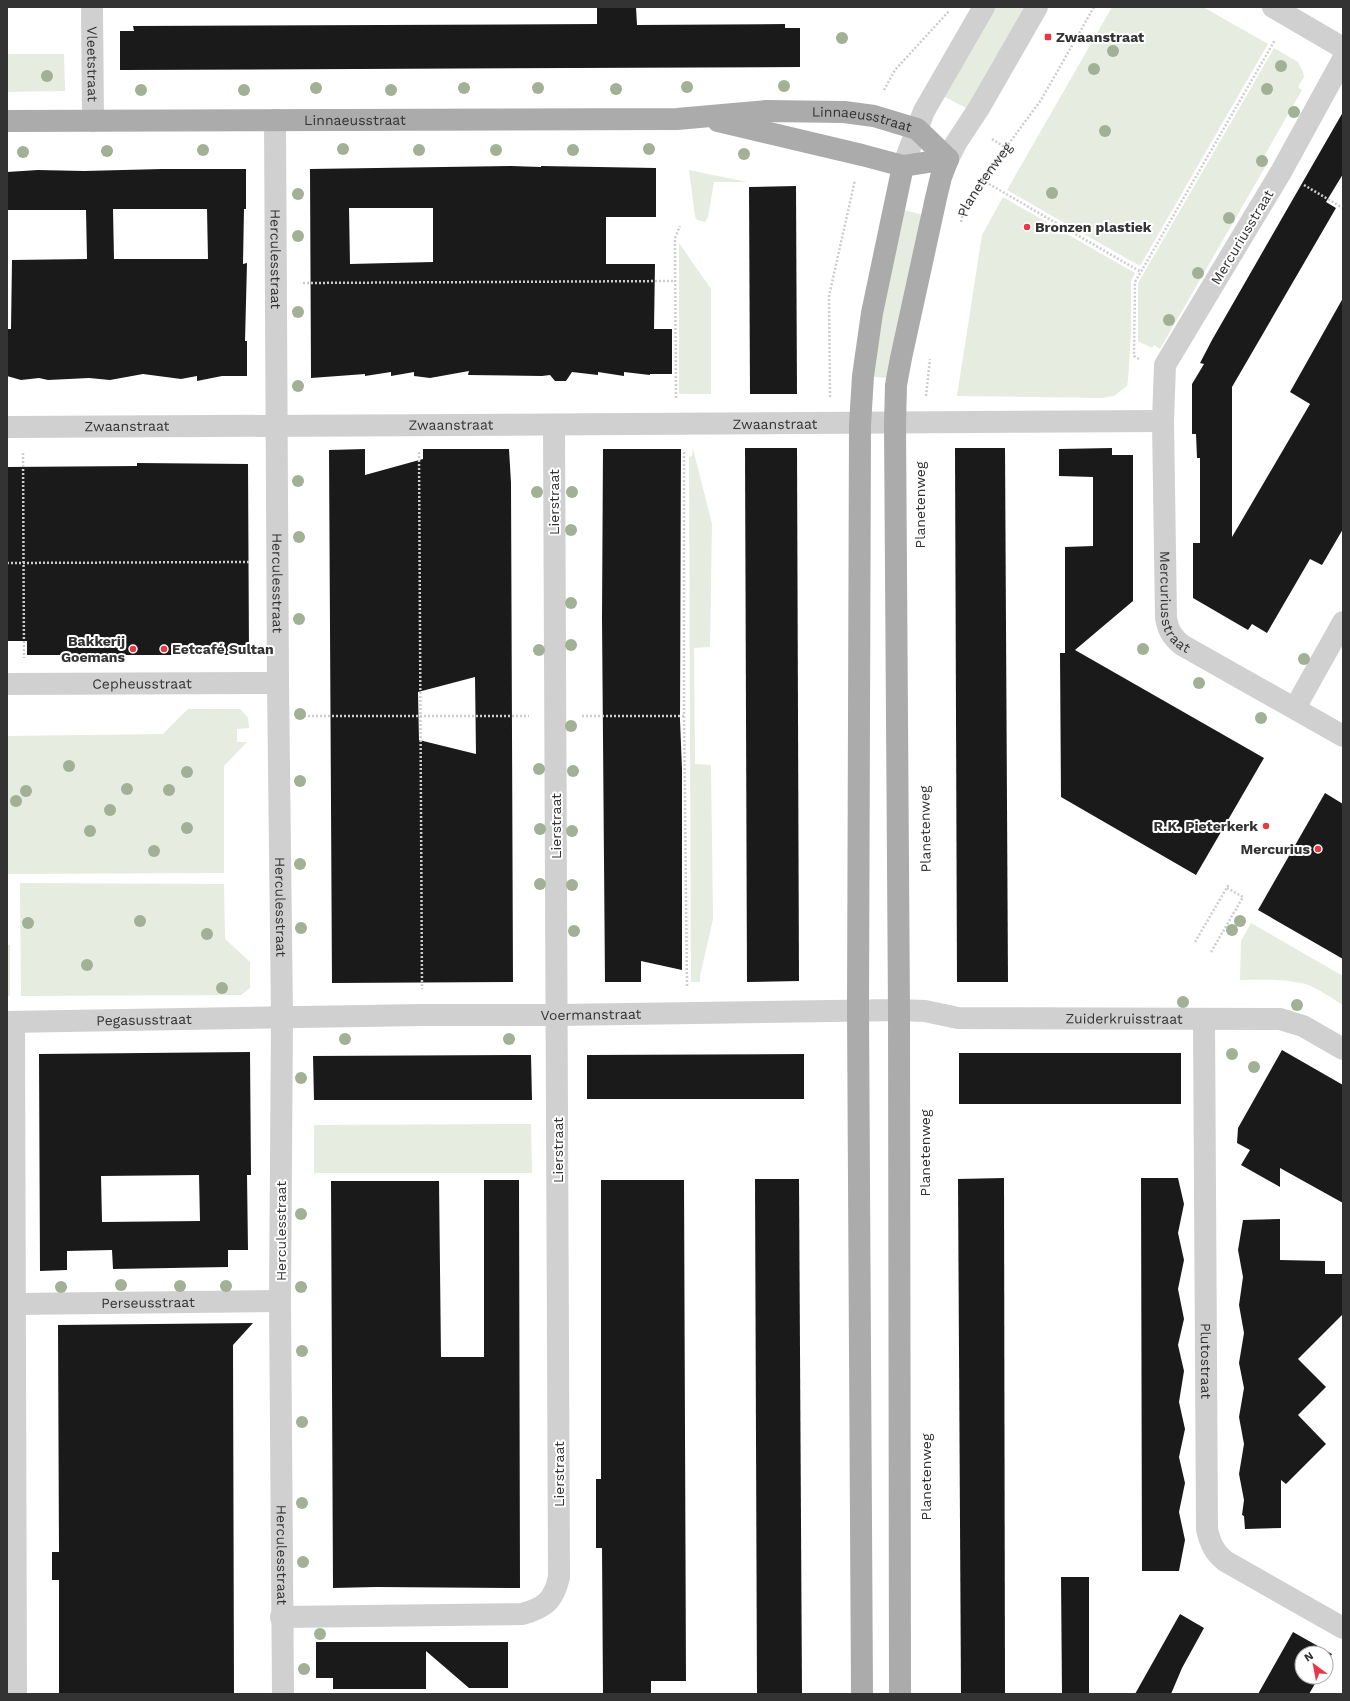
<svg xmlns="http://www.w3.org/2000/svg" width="1350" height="1701" font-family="'Work Sans',sans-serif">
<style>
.green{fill:#e6ecdf}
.building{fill:#1a1a1a;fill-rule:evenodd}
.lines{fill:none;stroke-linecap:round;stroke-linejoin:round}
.path{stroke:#cdcdcd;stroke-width:2.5;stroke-dasharray:2 2;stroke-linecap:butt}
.minor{stroke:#d0d0d0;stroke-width:22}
.major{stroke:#ababab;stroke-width:22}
.tree{fill:#a2b095}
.poi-dot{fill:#e63946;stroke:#fff;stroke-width:1.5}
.labels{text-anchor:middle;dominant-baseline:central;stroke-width:4;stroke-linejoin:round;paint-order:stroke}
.poi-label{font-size:14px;font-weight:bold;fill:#333;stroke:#fff;text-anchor:start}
.street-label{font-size:14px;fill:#333;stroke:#fff}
</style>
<rect width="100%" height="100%" fill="#fff"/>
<g class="green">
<polygon points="992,7 1028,7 968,109 943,96"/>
<polygon points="1112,7 1203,7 1268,44 1140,266 1007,190"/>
<polygon points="1274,48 1298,62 1303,72 1304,77 1298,87 1302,90 1263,158 1268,162 1160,349 1154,345 1152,348 1138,341 1138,283"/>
<polygon points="7,54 64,54 65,91 7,92"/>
<polygon points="689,170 747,182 714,182 708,217 705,222 697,220 695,216"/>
<polygon points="1003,197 1135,273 1131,281 1131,333 1128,380 1127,386 1114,396 1101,398 957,396 982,235"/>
<polygon points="904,210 923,215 889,378 872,377 884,297"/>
<polygon points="679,243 711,289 711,394 679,394"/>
<polygon points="693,449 712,524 710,647 694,648 695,764 711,765 713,919 700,976 700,982 691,982 689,457 692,456"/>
<polygon points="188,709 240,709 248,718 249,728 237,729 237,742 247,742 224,766 224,873 7,874 7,736 163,734"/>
<polygon points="20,883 224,884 225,939 250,962 250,988 241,995 21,996"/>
<path d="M1251 923 1343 976V1005C1333 999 1322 991 1311 986 1288 978 1264 980 1240 980L1241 941Z"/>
<rect x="7" y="945" width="3" height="51"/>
<polygon points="531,1124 532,1173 314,1173 314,1125"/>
</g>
<g class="building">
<polygon points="597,7 636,7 637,25 785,24 785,28 800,28 800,67 120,70 120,31 134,31 133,26 597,24"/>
<polygon points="1343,112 1343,174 1326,202 1336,208 1232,387 1232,537 1310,404 1290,392 1343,298 1343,529 1322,565 1310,559 1267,633 1252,624 1248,630 1193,598 1193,543 1200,543 1200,458 1197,458 1196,434 1192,434 1192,384 1204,364 1200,363 1212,340"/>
<path d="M511 166 541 167V166L656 168V217H606V264H655L654 329H672V374H650V375L624 372V376L598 372V375L572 372 566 381H555L550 375 542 376 468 375 469 371 430 378 414 376V372L391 376V372L365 376V374L311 378 310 169ZM349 208H433V262L350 264Z"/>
<path d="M162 169H246V209H244L243 264 247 263 245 341H247V376H222L197 381V376L181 379 143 374 110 380 89 378 48 380 39 378 21 380 7 376V329H11L12 260 87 259 86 210H7V172L38 170 84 171ZM113 209H207L208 259H114Z"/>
<polygon points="796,186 797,394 750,394 749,187"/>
<polygon points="745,448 797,448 799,981 747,982"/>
<polygon points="955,448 1005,448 1008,982 957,982"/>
<polygon points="1112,448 1112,455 1133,455 1133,601 1075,650 1264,758 1196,875 1061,797 1060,653 1065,653 1065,547 1093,546 1093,477 1059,476 1059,449"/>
<path d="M365 449V475L423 459V449H509L511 483 513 982 332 983 329 450ZM475 677 476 754 419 740 418 692Z"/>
<polygon points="603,449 681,449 680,720 682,769 682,970 641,961 641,982 605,982 602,618"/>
<polygon points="137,463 248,464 249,655 27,655 27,641 7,641 7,467 137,466"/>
<polygon points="1325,793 1343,804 1343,959 1258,910"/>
<polygon points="1282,1050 1343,1085 1343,1203 1280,1168 1280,1187 1241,1165 1250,1150 1237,1143 1238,1128"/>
<path d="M250 1052 251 1175H247L248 1250H228V1267L113 1269 112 1250 67 1251V1270L40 1271 39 1054ZM199 1175 200 1221 102 1222 101 1176Z"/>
<rect x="959" y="1053" width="222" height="51"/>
<polygon points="804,1054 804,1099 587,1099 587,1055"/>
<polygon points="531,1055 532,1100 314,1100 313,1056"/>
<polygon points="1004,1178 1005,1694 961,1694 958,1179"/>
<polygon points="1141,1178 1178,1178 1184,1204 1178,1233 1184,1260 1178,1289 1184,1319 1178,1345 1184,1371 1179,1402 1185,1429 1179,1457 1185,1483 1179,1512 1185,1540 1179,1571 1142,1571"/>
<polygon points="755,1179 799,1179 802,1694 757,1694"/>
<polygon points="484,1180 519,1180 520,1588 376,1587 333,1588 331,1181 439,1181 441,1357 484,1357"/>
<polygon points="601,1180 684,1180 686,1681 651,1681 651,1694 603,1694 602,1548 596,1548 596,1479 601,1479"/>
<polygon points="1280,1219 1280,1260 1325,1261 1325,1274 1343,1274 1343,1314 1298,1359 1326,1387 1298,1415 1326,1444 1286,1484 1281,1480 1281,1528 1245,1529 1244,1516 1242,1515 1244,1500 1239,1474 1244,1444 1239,1417 1244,1388 1239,1363 1244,1333 1239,1305 1243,1277 1238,1250 1243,1220"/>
<polygon points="253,1323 233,1345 234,1694 59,1694 59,1580 52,1580 52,1552 59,1552 58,1325"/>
<polygon points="1061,1577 1089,1577 1089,1694 1062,1694"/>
<polygon points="1180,1614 1204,1628 1182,1668 1171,1694 1135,1694"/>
<polygon points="1293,1632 1332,1654 1326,1664 1326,1653 1302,1653 1302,1677 1319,1677 1309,1694 1258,1694"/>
<polygon points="316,1642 508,1642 508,1688 469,1688 426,1651 426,1689 333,1689 333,1678 316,1678"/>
</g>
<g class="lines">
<g class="path">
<polyline points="884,90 895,70 949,11"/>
<polyline points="992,139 1006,148"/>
<polyline points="982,180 1141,272"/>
<polyline points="1304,185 1343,208"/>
<path id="s1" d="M961 222 964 208 982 180 1041 100 1094 7"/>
<polyline points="303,283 674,281"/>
<polyline points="1139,359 1134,356 1135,282 1275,40"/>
<polyline points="926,396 930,359"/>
<polyline points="830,397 829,296 855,180"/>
<polyline points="676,398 675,244 675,238 680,226"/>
<polyline points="419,452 422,989"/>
<polyline points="23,453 24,658"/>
<polyline points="7,563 250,562"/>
<polyline points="304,716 529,716"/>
<polyline points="582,716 684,716 684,451"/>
<polyline points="684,716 687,987"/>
<polyline points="1195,942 1229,884"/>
<polyline points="1211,952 1243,897 1227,888"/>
</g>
<g class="minor">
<path id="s2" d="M92 7 93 121"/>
<polyline points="1273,7 1343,48"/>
<path id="s3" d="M1343 59 1281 172 1165 365 1163 421 1166 618C1168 630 1172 637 1182 645L1343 736"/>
<path id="s4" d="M275 120 278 683 282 1017 280 1301 283 1694"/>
<polyline points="948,159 956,143 979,108 1037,7"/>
<polyline points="903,166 924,111 984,7"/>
<path id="s5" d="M7 427C392 423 778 426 1163 421"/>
<path id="s6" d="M7 684 278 683"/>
<polyline points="1295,708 1343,622"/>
<path id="s7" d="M1204 1019 1207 1529C1210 1543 1214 1552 1225 1561L1343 1628"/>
<path id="s8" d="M7 1022 423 1015H558L899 1010 925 1011 958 1018 1280 1019 1303 1026 1343 1049"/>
<polyline points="14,1022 16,1694"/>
<path id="s9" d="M15 1304 280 1301"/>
<path d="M281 1617 522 1614C545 1608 554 1600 559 1577L554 425"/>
</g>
<g class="major">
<path id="s10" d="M7 121 677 119 766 111 844 112 874 116 917 129 948 159"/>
<polyline points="718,121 862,155 903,166 948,159"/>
<polyline points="862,1694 858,1011 860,425 863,376 872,313 903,166"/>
<polyline points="900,1694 899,1010 895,425 896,385 901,358 936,198 941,177 948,159"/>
</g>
</g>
<g class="tree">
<circle cx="842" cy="38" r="6"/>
<circle cx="1113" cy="51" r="6"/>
<circle cx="1281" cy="66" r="6"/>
<circle cx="1094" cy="69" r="6"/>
<circle cx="47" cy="76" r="6"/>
<circle cx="784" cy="86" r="6"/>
<circle cx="687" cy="87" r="6"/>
<circle cx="316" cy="88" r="6"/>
<circle cx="464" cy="88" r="6"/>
<circle cx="538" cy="88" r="6"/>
<circle cx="616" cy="89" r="6"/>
<circle cx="1267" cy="89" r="6"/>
<circle cx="141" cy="90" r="6"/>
<circle cx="244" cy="90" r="6"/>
<circle cx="391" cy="90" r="6"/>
<circle cx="1294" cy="112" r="6"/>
<circle cx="1105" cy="131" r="6"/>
<circle cx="343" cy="149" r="6"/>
<circle cx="649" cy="149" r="6"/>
<circle cx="203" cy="150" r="6"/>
<circle cx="419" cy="150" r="6"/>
<circle cx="496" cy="150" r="6"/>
<circle cx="573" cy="150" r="6"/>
<circle cx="107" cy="151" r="6"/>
<circle cx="23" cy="152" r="6"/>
<circle cx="744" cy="154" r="6"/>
<circle cx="1262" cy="161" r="6"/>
<circle cx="1052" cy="193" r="6"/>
<circle cx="298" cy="194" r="6"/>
<circle cx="1229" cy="218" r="6"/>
<circle cx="298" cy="236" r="6"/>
<circle cx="1198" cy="273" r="6"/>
<circle cx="298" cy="312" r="6"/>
<circle cx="1169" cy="320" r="6"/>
<circle cx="298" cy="386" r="6"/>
<circle cx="298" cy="481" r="6"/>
<circle cx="537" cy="492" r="6"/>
<circle cx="572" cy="492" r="6"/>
<circle cx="571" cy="530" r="6"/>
<circle cx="299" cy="537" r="6"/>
<circle cx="571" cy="603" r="6"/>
<circle cx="299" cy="619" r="6"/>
<circle cx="571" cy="645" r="6"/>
<circle cx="1143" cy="649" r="6"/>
<circle cx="539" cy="650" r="6"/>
<circle cx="1304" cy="659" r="6"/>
<circle cx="1199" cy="683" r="6"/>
<circle cx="300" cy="714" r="6"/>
<circle cx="1261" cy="718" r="6"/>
<circle cx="571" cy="726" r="6"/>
<circle cx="69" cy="766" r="6"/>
<circle cx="539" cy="769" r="6"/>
<circle cx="573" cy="771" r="6"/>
<circle cx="187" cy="772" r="6"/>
<circle cx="300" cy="781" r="6"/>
<circle cx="127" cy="789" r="6"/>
<circle cx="169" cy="790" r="6"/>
<circle cx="26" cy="791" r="6"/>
<circle cx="16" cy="801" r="6"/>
<circle cx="110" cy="810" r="6"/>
<circle cx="187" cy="828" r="6"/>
<circle cx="540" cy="829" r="6"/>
<circle cx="90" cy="831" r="6"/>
<circle cx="572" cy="831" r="6"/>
<circle cx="154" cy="851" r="6"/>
<circle cx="300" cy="864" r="6"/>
<circle cx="540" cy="884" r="6"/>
<circle cx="572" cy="885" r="6"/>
<circle cx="140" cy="921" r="6"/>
<circle cx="1240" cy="921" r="6"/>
<circle cx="28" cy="923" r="6"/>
<circle cx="301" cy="928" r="6"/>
<circle cx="1232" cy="930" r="6"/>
<circle cx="574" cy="931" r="6"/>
<circle cx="207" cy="934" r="6"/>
<circle cx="87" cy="965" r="6"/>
<circle cx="222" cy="988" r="6"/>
<circle cx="1183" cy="1002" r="6"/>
<circle cx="1297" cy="1005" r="6"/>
<circle cx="345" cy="1039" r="6"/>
<circle cx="509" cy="1039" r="6"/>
<circle cx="1232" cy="1054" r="6"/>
<circle cx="1254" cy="1067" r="6"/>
<circle cx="301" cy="1078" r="6"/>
<circle cx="301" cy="1214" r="6"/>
<circle cx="121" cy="1285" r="6"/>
<circle cx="180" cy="1286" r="6"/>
<circle cx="226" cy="1286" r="6"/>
<circle cx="61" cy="1287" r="6"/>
<circle cx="301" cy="1287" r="6"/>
<circle cx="302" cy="1351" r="6"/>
<circle cx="302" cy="1422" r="6"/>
<circle cx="302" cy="1503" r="6"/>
<circle cx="303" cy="1562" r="6"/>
<circle cx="320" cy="1634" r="6"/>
<circle cx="304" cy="1669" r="6"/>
</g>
<g class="poi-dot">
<rect x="1044" y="33" width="8" height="8" rx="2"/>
<circle cx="1027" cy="227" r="4"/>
<circle cx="133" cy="649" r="4"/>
<circle cx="164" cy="649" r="4"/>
<circle cx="1266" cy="826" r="4"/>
<circle cx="1318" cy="849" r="4"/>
</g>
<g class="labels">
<g class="poi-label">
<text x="1056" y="37">Zwaanstraat</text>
<text x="1035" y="227">Bronzen plastiek</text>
<text x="125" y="641" text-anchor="end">Bakkerij<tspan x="125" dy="16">Goemans</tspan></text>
<text x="172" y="649">Eetcafé Sultan</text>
<text x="1258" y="826" text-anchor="end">R.K. Pieterkerk</text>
<text x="1310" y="849" text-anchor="end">Mercurius</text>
</g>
<g class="street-label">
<text stroke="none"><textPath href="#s2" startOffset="57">Vleetstraat</textPath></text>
<text stroke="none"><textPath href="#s10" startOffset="348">Linnaeusstraat</textPath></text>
<text stroke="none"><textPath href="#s10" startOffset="856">Linnaeusstraat</textPath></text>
<text stroke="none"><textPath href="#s1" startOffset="49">Planetenweg</textPath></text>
<text transform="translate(1242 237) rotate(-59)">Mercuriusstraat</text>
<text stroke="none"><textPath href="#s4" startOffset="139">Herculesstraat</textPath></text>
<text stroke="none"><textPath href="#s5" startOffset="768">Zwaanstraat</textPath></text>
<text stroke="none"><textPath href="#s5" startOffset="444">Zwaanstraat</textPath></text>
<text stroke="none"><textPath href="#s5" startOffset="120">Zwaanstraat</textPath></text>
<text transform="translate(554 502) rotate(-90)">Lierstraat</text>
<text transform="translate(920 505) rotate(-90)">Planetenweg</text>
<text stroke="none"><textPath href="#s4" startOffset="463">Herculesstraat</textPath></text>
<text stroke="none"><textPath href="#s3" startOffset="594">Mercuriusstraat</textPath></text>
<text stroke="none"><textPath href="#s6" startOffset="135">Cepheusstraat</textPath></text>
<text transform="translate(556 826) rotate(-90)">Lierstraat</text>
<text transform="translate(925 829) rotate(-91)">Planetenweg</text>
<text stroke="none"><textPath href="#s4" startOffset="787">Herculesstraat</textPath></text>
<text stroke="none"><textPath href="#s8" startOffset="584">Voermanstraat</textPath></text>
<text stroke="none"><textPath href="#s8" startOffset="1118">Zuiderkruisstraat</textPath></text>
<text stroke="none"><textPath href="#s8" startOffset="137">Pegasusstraat</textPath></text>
<text transform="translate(558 1150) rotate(-90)">Lierstraat</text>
<text transform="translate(925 1153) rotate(-90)">Planetenweg</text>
<text transform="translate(281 1231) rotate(-90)">Herculesstraat</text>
<text stroke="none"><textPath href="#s9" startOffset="133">Perseusstraat</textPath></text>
<text stroke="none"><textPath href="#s7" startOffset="342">Plutostraat</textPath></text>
<text transform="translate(559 1474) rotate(-90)">Lierstraat</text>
<text transform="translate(926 1477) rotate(-90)">Planetenweg</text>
<text stroke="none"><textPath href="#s4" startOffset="1435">Herculesstraat</textPath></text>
</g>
</g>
<rect width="1350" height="1701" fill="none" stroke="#333333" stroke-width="16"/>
<g transform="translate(1314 1665) rotate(328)"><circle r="19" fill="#ffffff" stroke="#adadad"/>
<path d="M0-3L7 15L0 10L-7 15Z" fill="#e63946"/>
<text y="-6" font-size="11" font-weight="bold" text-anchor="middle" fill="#333333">N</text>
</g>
</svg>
